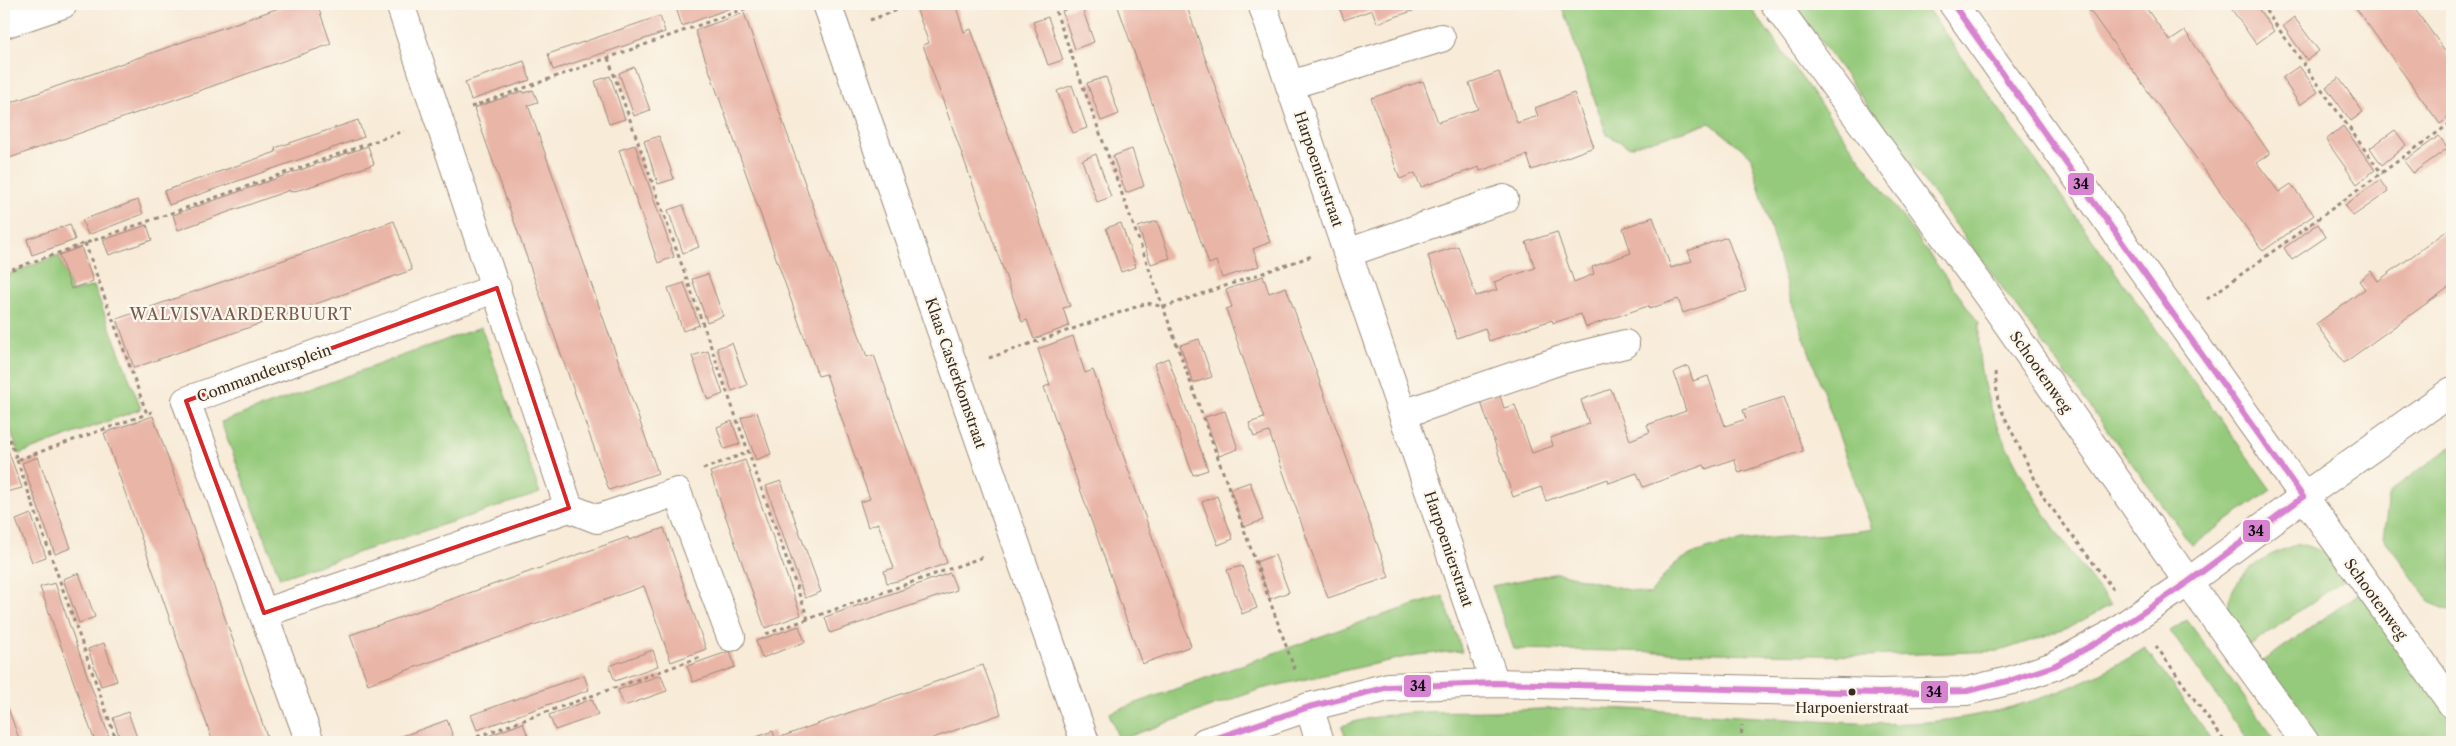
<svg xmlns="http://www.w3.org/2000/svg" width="2456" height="746" font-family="'Libre Caslon Text',serif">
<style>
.green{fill:#95ca7b;stroke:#687a4c}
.building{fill:#e9b5a7}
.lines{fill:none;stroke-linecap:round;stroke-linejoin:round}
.minor-casing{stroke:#9a8a7b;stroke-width:30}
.path{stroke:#9a8a7b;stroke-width:3;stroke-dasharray:4 4;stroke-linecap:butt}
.minor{stroke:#fff;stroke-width:28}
.bus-1-casing{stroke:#fbf7ec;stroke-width:10}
.bus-1{stroke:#d883d2;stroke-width:6}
.marked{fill:none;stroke:#d62828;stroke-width:4;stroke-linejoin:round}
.bus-dot{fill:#3b2a1e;stroke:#fbf7ec;stroke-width:2}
.labels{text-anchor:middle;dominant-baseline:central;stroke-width:4.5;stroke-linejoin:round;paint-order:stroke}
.bus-label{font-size:14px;fill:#3b2a1e;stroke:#fbf7ec}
.street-label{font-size:15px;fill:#3b2a1e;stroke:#fbf7ec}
.neighbourhood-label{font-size:16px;letter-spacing:1px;fill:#785b4e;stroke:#fbf7ec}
.line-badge{stroke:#fbf7ec;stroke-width:2}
.pale-badge-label{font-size:14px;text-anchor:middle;font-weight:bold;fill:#111}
</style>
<rect width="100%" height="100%" fill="#fbf7ec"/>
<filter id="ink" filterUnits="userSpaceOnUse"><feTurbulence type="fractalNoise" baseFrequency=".02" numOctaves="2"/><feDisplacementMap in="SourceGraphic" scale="10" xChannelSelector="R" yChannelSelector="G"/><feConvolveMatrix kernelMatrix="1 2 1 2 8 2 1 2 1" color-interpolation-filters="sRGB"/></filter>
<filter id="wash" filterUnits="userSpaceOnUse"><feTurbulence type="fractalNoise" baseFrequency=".0096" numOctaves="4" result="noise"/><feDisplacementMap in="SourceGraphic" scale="20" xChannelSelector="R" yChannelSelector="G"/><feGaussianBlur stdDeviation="1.12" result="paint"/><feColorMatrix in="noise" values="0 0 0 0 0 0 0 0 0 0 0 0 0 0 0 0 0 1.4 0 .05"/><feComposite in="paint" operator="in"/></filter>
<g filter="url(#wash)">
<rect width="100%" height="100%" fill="#f8ebd8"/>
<g class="green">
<path d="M1561 4H1748L1979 323C1979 340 1978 359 1982 376 1997 452 2063 545 2111 605L2068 628 2000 651 1863 656 1514 649 1492 586 1558 573 1642 593 1650 594C1659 584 1667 569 1678 562 1720 532 1819 539 1872 529L1789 295 1750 155 1710 123 1630 147 1607 135Z"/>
<polygon points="1793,4 1924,4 2271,490 2192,545"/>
<polygon points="59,255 72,292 94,286 141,409 19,454 4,411 4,276"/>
<polygon points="481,327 540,493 280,578 221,422"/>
<polygon points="2452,446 2452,612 2430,602 2383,537 2390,491"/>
<path d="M2301 544 2331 554 2349 576 2247 648C2242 640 2231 629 2229 619 2221 579 2268 551 2301 544Z"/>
<polygon points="2361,592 2452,719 2452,742 2318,742 2258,665"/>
<polygon points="1443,596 1462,651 1415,655 1261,689 1119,740 1109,713 1352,625"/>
<polygon points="2187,620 2277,742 2250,742 2170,631"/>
<path d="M2145 648 2213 742H1347L1342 726C1389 709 1443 712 1493 711 1523 710 1553 708 1583 708 1635 708 1688 713 1739 716 1804 719 1872 728 1937 721 2010 713 2083 688 2145 648Z"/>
</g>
<g id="blocks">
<g class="building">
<polygon points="290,4 317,4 331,44 4,160 4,105"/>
<polygon points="687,4 741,4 682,26 676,8"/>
<polygon points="928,4 955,4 964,32 971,29 1070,306 1063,308 1069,326 1034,339 1027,320 1022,322 923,45 929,43 916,8"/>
<polygon points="1117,4 1186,4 1270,242 1253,249 1259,266 1222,278 1216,261 1209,264"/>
<polygon points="1338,4 1433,4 1377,23 1372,10 1344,20"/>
<polygon points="2085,4 2143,4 2170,41 2185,31 2270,154 2257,163 2279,192 2291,184 2314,215 2263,251"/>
<polygon points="2228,4 2255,4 2274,31 2256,44"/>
<polygon points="2353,4 2411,4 2452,60 2452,115 2440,124"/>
<polygon points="1081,5 1094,42 1075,49 1062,11"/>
<polygon points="744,13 867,357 874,355 947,563 898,581 887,583 884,571 894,568 878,523 868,527 860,502 870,499 862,477 826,374 818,376 695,30"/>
<polygon points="660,16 665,32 553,70 548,54"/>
<polygon points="1048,17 1063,60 1048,65 1033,22"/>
<polygon points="2294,17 2319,51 2307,60 2283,26"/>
<polygon points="524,61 530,80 471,100 465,82"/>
<polygon points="2299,66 2318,92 2300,105 2282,78"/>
<polygon points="634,67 650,110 634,116 619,73"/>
<polygon points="1499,72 1517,123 1538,116 1535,108 1574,93 1594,147 1532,170 1527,155 1480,171 1479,167 1421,187 1415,173 1400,179 1371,98 1423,81 1438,122 1478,109 1469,83"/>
<polygon points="610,76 625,119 609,124 595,81"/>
<polygon points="1106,77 1119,114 1101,121 1087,83"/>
<polygon points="2339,78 2363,112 2351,121 2326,87"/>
<polygon points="1072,85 1087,128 1073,133 1057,91"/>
<polygon points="533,90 538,102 528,105 658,473 609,490 474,108 523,91 524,93"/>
<polygon points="358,120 364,137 169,205 164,191 276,152 275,148"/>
<polygon points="2343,126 2375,170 2357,184 2326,140"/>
<polygon points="2395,130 2406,145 2382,165 2370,148"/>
<polygon points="659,136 674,179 658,184 644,141"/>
<polygon points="2439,136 2448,148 2413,173 2404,161"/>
<polygon points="635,145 674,257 658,263 619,150"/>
<polygon points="368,146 374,164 306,188 290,192 290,190 178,230 173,215"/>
<polygon points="1132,149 1144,186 1126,193 1113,156"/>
<polygon points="1096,154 1111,197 1097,202 1082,160"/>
<polygon points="2380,180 2388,192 2353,216 2345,205"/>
<polygon points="138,200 143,214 88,235 82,220"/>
<polygon points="683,205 699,247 683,253 668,210"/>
<polygon points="1653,217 1671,268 1692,261 1688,251 1727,237 1746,291 1683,313 1678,299 1649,309 1648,306 1586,327 1581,314 1553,323 1552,320 1489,341 1485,328 1457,338 1428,256 1458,246 1476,296 1497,290 1494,282 1535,268 1526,242 1557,232 1574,282 1594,274 1592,267 1631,253 1623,228"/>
<polygon points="394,221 412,270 134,368 117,319"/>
<polygon points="1157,221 1170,258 1151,264 1138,227"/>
<polygon points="1121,223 1136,267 1121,272 1106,228"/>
<polygon points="70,224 75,240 32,255 27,239"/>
<polygon points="2318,224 2326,237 2292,260 2284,248"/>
<polygon points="147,225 152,240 109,255 103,240"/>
<polygon points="2452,227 2452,285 2344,363 2316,324 2365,289 2359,281 2371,271 2378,281"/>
<polygon points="81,247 93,281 71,289 59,255"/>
<polygon points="708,274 723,316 707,322 692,279"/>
<polygon points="1263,276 1269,293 1286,287 1389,577 1328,598 1269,432 1254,437 1249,423 1264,418 1226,309 1232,307 1226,290"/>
<polygon points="684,283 699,325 683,331 668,288"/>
<polygon points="1073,336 1085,373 1093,370 1191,646 1142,664 1044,387 1050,385 1038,349"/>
<polygon points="1199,339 1212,377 1193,383 1180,345"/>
<polygon points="732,343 747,385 732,391 717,348"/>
<polygon points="708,351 723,394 708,400 692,356"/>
<polygon points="1168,358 1208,470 1193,475 1154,364"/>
<polygon points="1688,366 1693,381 1708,376 1725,426 1746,419 1743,410 1784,397 1803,451 1739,473 1734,459 1706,469 1704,465 1643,487 1637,473 1609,483 1608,479 1546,501 1541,487 1513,497 1480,399 1499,393 1504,408 1515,405 1532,453 1553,446 1551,438 1589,424 1581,400 1611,389 1630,440 1650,432 1647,425 1686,411 1674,372"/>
<polygon points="1225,411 1238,449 1219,456 1205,417"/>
<polygon points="757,412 771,454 756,460 741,418"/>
<polygon points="153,416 251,691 269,742 213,742 153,571 104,433"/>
<polygon points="732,421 740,444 724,449 717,427"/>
<polygon points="6,445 22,488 6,492 4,485 4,446"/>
<polygon points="38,457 71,548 55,554 22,463"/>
<polygon points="745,460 801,615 765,628 710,472"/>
<polygon points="781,481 821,592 805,598 766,486"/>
<polygon points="1250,482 1263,520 1244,527 1230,489"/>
<polygon points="1217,496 1233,539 1218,545 1202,502"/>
<polygon points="31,514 46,557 32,562 16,520"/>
<polygon points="664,528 706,649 671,662 644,586 368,684 350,635 628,537 629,540"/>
<polygon points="1275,555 1289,592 1270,599 1256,562"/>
<polygon points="1242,566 1257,608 1242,614 1227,570"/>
<polygon points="79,573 95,617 79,623 63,579"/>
<polygon points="950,573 957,590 830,633 825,617"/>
<polygon points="55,583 74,638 111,742 95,742 40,587"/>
<polygon points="799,626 805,642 762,658 756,641"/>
<polygon points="104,643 117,681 101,686 88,649"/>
<polygon points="653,650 658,666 615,681 609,666"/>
<polygon points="730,651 735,667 693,682 687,666"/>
<polygon points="983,665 1001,714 922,742 743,742 773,731 775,739"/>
<polygon points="584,675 589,690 477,730 471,715"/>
<polygon points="661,675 667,691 624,706 618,690"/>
<polygon points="4,697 18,736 20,742 4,742"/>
<polygon points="592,699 598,715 555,730 549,715"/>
<polygon points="128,712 135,732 139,742 121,742 113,718"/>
<polygon points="447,720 454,739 443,742 386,742"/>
<polygon points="523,723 529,739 521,742 481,742 480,739"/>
</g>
</g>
</g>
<g filter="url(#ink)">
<use href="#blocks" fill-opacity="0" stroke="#9a8a7b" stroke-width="1"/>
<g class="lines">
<g class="minor-casing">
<g id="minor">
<polyline points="400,4 569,508"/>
<polyline points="827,4 1085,742"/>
<polyline points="1262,4 1495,683"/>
<polyline points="1775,4 1988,296 2188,582 2305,742"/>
<polyline points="1953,4 2452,704"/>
<polyline points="4,24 63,4"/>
<polyline points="1290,85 1441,38"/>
<polyline points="1347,253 1504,199"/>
<polyline points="1403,414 1561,360 1625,344"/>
<polyline points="264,613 569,508 597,519 677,492 731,637"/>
<polyline points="1309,707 1320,742"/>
<polyline points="310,742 186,401 497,288"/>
<polyline points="1205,742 1309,707 1388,687 1495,683 1880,693 1967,691 2012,680 2054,666 2107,637 2188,582 2303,497 2452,391"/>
</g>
</g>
<g class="path">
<polyline points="1053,4 1296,673"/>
<polyline points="2261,4 2382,174"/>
<polyline points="870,20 914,4"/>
<polyline points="608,58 808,619 983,557"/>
<polyline points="471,107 758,4"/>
<polyline points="85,243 147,414 152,412"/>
<polyline points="4,272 404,131"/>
<polyline points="2207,299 2452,122"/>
<polyline points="989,358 1147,303 1164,307 1312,256"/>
<polyline points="1995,372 1998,403 2044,498 2113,589"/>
<polyline points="4,424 17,460 147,414"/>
<polyline points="17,460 117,742"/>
<polyline points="703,469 749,452"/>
<polyline points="766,634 808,619"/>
<polyline points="2156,646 2225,742"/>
<polyline points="462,742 701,657"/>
<polyline points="1741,742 1742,725"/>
</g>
<use href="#minor" class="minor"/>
<g class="bus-1-casing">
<polyline id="bus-1" points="1205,742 1309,707 1388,687 1495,683 1880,693 1967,691 2012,680 2054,666 2107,637 2188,582 2303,497 1953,4"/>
</g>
<use href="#bus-1" class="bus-1"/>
</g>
</g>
<path class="marked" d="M497 288 569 508 264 613 186 401Z"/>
<circle class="bus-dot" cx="1852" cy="692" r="4.5"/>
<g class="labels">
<g class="bus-label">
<text x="1852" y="708">Harpoenierstraat</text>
</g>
<g class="street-label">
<text transform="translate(1319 169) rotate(71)">Harpoenierstraat</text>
<text transform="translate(2041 372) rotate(55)">Schootenweg</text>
<text transform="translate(264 373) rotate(-20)">Commandeursplein</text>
<text transform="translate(956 373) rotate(71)">Klaas Casterkomstraat</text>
<text transform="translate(1449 549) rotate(71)">Harpoenierstraat</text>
<text transform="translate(2376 599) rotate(54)">Schootenweg</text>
</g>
<g class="neighbourhood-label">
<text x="241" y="314">WALVISVAARDERBUURT</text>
</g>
</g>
<g class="line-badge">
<rect x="2067" y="172" width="28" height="24" rx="5" fill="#d883d2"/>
<rect x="2242" y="519" width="29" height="24" rx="5" fill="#d883d2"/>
<rect x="1403" y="674" width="29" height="24" rx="5" fill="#d883d2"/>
<rect x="1920" y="680" width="29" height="24" rx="5" fill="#d883d2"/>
</g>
<g class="pale-badge-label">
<text x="2081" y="189">34</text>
<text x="2256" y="536">34</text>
<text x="1418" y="691">34</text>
<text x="1934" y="697">34</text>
</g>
<rect width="2456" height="746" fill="none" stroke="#fbf7ec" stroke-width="20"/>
</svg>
